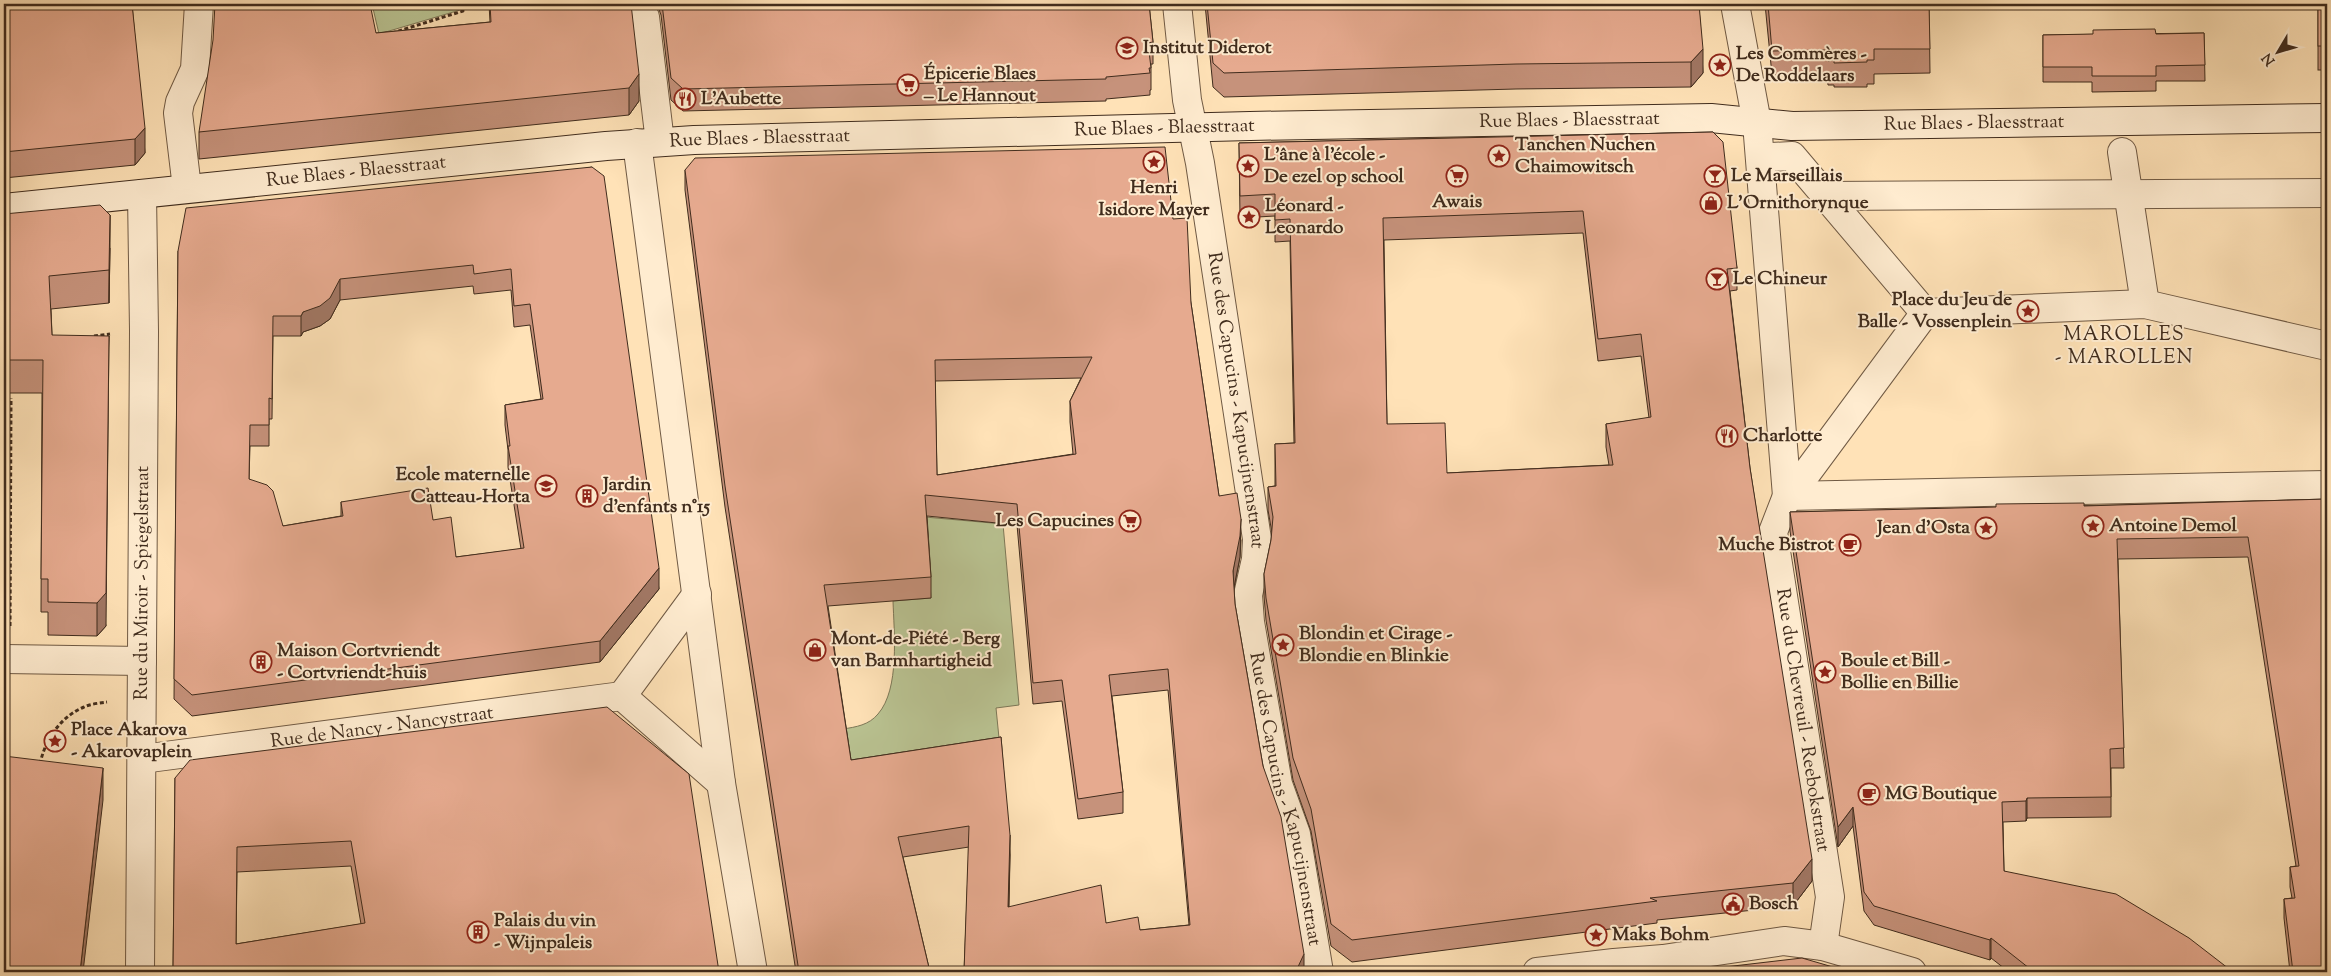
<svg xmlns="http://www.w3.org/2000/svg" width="2331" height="976" font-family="'Sorts Mill Goudy',serif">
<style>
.green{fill:#bac493;stroke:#7d7858}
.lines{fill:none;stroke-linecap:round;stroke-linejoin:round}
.street-casing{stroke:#705a44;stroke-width:30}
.secondary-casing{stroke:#402c1d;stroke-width:30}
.path{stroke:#402c1d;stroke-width:3;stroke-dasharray:4 2.5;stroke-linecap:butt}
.street{stroke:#ffecd0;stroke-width:28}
.secondary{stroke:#ffecd0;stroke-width:28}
.wall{fill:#c6927b;stroke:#402c1d;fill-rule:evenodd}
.shaded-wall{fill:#a17764;stroke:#402c1d}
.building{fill:#e6aa8f;stroke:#402c1d;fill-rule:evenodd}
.labels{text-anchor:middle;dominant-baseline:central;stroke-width:4;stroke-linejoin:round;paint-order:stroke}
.poi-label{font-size:19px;font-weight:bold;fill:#402c1d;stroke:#ffecd0;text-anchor:start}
.street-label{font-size:19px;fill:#402c1d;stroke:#ffecd0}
.neighbourhood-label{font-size:20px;letter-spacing:1px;fill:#402c1d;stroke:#ffecd0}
</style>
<rect width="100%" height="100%" fill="#ffe2b7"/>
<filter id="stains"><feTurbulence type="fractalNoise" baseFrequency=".004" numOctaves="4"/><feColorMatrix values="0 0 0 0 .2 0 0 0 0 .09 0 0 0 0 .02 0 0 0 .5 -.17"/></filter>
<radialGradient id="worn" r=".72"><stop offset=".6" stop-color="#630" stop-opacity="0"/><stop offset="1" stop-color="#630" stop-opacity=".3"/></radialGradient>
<g class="green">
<polygon points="372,4 459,4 460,10 379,34"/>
<path d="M925 517 1003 524 1019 705 996 708 1001 758 851 781 843 729C856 727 869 725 878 714 900 689 894 632 893 601L931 598Z"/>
</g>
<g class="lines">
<g class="street-casing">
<g id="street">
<polyline points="636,4 645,17 660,142"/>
<path id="s1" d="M1177 4 1187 100 1200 163 1257 539 1256 559 1248 595 1250 622 1278 784 1296 834 1319 972"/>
<polyline points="1735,4 1757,123 1787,496 2327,485"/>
<polyline points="637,143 721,783 753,972"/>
<polyline points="2122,152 2145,304"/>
<polyline points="1771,157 1792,156 1925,313"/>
<polyline points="187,188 178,113 180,102 195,69 199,4"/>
<polyline points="1826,196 2327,193"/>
<polyline points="1803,478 1925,313 2145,304 2327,346"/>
<path id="s2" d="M1787 496 1773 532 1830 897 1823 946"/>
<polyline points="4,659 142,661"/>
<polyline points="622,696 721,783"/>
<polyline points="622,696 697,594"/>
<path id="s3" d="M142 759 622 696"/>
<path id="s4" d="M140 972 144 331 142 194"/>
<polyline points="1537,972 1614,963 1663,959 1784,941 1823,946 1912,972"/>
</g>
</g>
<g class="secondary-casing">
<g id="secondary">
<path id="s5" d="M4 208 606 146 694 140 1250 126 1711 118 1792 126 2327 118"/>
</g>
</g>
<g class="path">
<polyline points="1471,4 1471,11"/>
<polyline points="392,33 463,11 462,4"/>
<polyline points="94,336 110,334"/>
<polyline points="10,626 11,398"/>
<path d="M40 764C45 740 60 717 84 707 90 704 100 703 107 702"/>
</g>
<use href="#street" class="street"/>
<use href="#secondary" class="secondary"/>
</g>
<g class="wall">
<polygon points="4,4 132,4 145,153 135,165 4,178"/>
<polygon points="489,4 581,4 639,101 629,115 199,159 199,132 376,33 490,22"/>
<polygon points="657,4 1149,4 1153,42 1153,64 1151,64 1151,90 1150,90 1150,95 1106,99 1106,101 683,111 671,100 661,15"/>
<polygon points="1205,4 1465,4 1465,9 1569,6 1569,4 1720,4 1699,6 1703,73 1691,87 1516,89 1224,97 1213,87"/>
<polygon points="1765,4 1929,4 1930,73 1874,74 1874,84 1867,84 1867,87 1834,87 1834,85 1828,85 1827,74 1772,75"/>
<rect x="2318" y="4" width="9" height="66"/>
<polygon points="2204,33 2205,81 2156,81 2156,91 2092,92 2092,82 2043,82 2043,35"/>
<path d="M1713 132 1737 268V290L1730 291 1750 468 1812 881 1793 906 1657 920V923L1352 962 1331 946 1311 831 1293 780 1266 620 1264 596V574L1271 540 1272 533 1268 510V487L1275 486V444L1294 443 1290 241 1275 242V216L1240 218 1239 143ZM1583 233 1598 361 1641 356 1649 418 1606 424V447L1609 465 1447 473 1387 424 1384 240Z"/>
<path d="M592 167 659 589 600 662 192 716 174 699 178 251ZM473 286 474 294 511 290 514 327 530 325 541 399 505 405V425L508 450V467L521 549 456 557 433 520 341 502V516L283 526 249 479 250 446H269V419H272L273 336H301L303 332 320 326 330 319 340 300Z"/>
<path d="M685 170 1173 219 1191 303 1219 496 1241 540 1240 557 1234 588 1235 604 1263 766 1304 972H964L969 847 903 857 930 972H796L725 507 685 190ZM1081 378 1070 401V422L1073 454 937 475 935 381ZM927 516 1017 525 1033 704 1062 701 1078 819 1123 813V792L1112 696 1168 690 1189 925 1140 930 1106 923 1009 907 1010 855 1001 737 851 760 828 606 931 598V577Z"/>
<polygon points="4,214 110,248 109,303 51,309 52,335 106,626 97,636 48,635 48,612 41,612 42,393 4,393"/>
<polygon points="2327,499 2327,972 2290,972 2284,918 2284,899 2292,898 2290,887 2290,867 2296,866 2248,557 2118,559 2124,768 2111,768 2111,817 2027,818 2026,821 2003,822 2004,871 2233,972 2009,972 1991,958 1990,960 1874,925 1864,911 1853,826 1838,847 1790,531 1790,512 2117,505"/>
<path d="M175 778 719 972H173ZM351 866 361 924 236 944 237 872Z"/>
</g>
<g class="shaded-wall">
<polygon points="1703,49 1703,73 1691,87 1691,62"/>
<polygon points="639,74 639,101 629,115 629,88"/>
<polygon points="145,128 145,153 135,165 135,139"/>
<polygon points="110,215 110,248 109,303 109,270"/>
<polygon points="340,279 340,300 330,319 320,326 303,332 301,336 301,316 303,312"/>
<polygon points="109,336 106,626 97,636 97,603"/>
<polygon points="1241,519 1240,557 1233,592 1233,571"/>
<polygon points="659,568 659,589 600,662 600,641"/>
<polygon points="103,768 103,800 83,972 80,972"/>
<polygon points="2027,798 2027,818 2026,821 2026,801"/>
<polygon points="1853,807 1853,826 1838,847 1838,827"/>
<polygon points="1010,835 1010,855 1008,928 1008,907"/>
<polygon points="1812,859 1812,881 1793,906 1793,883"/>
<polygon points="1991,938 1991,958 1990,960 1990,940"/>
<polygon points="1304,954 1304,972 1284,972"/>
</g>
<g class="building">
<polygon points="4,4 132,4 145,128 135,139 4,152"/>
<polygon points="215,4 370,4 376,33 491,22 490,4 581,4 581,5 590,4 631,4 639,74 629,88 199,132 213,40"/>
<polygon points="662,4 1149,4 1153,42 1148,43 1151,68 1149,68 1150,73 1106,77 1106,79 683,89 671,78"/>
<polygon points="1207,4 1465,4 1465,9 1570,6 1570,4 1699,4 1703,49 1691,62 1516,64 1224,73 1213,63"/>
<polygon points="1768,4 1929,4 1930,49 1874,49 1874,60 1867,60 1867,62 1834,63 1834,60 1828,61 1827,50 1772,51"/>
<rect x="2318" y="4" width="9" height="42"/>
<polygon points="2155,29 2156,34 2204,33 2205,65 2156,66 2156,76 2092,76 2092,67 2043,67 2043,35 2093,34 2093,30"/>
<path d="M1713 132 1723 142 1737 268 1727 269 1750 468 1812 859 1793 883 1650 898 1657 901 1352 940 1331 924 1311 809 1293 758 1266 598 1264 574 1271 540 1273 517 1268 487 1276 486 1275 444 1295 443 1290 219 1275 220V194L1240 196 1239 143ZM1583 211 1598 339 1641 334 1651 417 1606 424 1613 465 1447 473 1445 423 1387 424 1383 218Z"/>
<path d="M1165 147 1173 219 1187 218 1191 303 1219 496 1237 493 1241 519 1240 536 1233 571 1235 604 1263 766 1281 817 1304 954 1297 969 1284 972H964L969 826 898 837 930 972H799L725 486 685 170 695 158ZM1092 357 1070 401 1076 454 937 475 935 360ZM925 495 1017 504 1033 683 1062 680 1078 799 1123 792 1109 675 1168 669 1190 925 1140 930 1138 917 1106 923 1101 885 1008 907 1010 835 1001 737 851 760 824 585 931 577Z"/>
<path d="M592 167 604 176 659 568 600 641 192 695 174 679 178 251 186 208ZM473 265 474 274 511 269 514 306 530 304 543 399 505 405 510 446H508L524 548 456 557 451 517 433 520 428 488 341 502 343 516 283 526 273 491 267 485 249 479 250 425H269V398L272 399 273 316H301L303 312 320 306 330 298 340 279Z"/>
<polygon points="100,205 110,215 109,270 49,276 52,335 109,336 106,593 97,603 48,602 48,579 41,579 43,360 4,360 4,214"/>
<polygon points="2327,499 2327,972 2293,972 2284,899 2295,898 2290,867 2299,866 2248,537 2117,539 2124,748 2110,749 2111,797 2027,798 2026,801 2002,802 2004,871 2116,894 2189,938 2233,972 2034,972 1991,938 1990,940 1874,906 1864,892 1853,807 1838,827 1790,512 1996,507 1996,504 2084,503 2084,506 2117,505"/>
<path d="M607 707 689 774 719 972H173L175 778 190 760ZM351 841 365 923 236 944 237 847Z"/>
<polygon points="4,756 103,768 80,972 4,972"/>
<polygon points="1802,958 1850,972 1700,972 1699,970"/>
<polygon points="1627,969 1627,972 1600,972"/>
</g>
<defs>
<g id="school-ring" transform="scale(1.125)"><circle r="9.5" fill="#ffecd0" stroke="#8f2418" stroke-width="1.5"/><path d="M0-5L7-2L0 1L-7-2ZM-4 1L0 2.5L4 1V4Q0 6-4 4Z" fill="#8f2418"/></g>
<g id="sight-ring" transform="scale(1.125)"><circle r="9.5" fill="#ffecd0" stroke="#8f2418" stroke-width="1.5"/><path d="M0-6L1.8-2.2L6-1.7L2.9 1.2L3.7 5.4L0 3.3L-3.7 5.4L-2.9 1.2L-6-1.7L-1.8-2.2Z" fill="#8f2418"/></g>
<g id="supermarket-ring" transform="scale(1.125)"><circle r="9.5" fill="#ffecd0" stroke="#8f2418" stroke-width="1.5"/><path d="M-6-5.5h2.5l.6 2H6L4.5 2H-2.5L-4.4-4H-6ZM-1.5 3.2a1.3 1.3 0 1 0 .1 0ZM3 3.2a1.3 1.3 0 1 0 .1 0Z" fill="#8f2418"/></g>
<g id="restaurant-ring" transform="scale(1.125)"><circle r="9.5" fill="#ffecd0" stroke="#8f2418" stroke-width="1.5"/><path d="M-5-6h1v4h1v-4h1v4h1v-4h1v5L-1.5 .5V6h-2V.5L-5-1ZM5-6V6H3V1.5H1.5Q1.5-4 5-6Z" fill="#8f2418"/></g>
<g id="bar-ring" transform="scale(1.125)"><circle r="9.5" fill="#ffecd0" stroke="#8f2418" stroke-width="1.5"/><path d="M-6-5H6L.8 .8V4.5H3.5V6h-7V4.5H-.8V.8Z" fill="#8f2418"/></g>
<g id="shop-ring" transform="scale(1.125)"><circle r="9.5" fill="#ffecd0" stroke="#8f2418" stroke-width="1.5"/><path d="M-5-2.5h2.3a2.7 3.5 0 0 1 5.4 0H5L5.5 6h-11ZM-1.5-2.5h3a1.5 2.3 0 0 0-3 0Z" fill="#8f2418"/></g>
<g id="building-ring" transform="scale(1.125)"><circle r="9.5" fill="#ffecd0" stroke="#8f2418" stroke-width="1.5"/><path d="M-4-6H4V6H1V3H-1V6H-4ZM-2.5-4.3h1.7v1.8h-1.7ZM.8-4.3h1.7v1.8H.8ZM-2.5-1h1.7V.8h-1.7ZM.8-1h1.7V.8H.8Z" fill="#8f2418"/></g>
<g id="cafe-ring" transform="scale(1.125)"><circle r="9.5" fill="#ffecd0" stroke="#8f2418" stroke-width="1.5"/><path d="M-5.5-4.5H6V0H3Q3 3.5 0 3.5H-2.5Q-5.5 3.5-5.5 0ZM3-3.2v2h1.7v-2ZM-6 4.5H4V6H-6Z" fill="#8f2418"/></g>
<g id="civic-ring" transform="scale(1.125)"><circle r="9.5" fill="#ffecd0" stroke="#8f2418" stroke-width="1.5"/><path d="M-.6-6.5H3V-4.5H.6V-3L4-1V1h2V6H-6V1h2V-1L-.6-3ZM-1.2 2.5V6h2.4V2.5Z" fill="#8f2418"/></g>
</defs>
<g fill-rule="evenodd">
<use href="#school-ring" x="1127" y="48"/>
<use href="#sight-ring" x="1720" y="65"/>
<use href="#supermarket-ring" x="908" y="85"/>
<use href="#restaurant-ring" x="685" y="99"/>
<use href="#sight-ring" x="1499" y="156"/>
<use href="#sight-ring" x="1154" y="162"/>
<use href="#sight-ring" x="1248" y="166"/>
<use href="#supermarket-ring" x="1457" y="176"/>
<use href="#bar-ring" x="1715" y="176"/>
<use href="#shop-ring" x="1711" y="203"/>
<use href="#sight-ring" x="1249" y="217"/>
<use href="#bar-ring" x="1717" y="279"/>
<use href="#sight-ring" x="2028" y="311"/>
<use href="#restaurant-ring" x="1727" y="436"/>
<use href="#school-ring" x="546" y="486"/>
<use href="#building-ring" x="587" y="496"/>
<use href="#supermarket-ring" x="1130" y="521"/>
<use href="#sight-ring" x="2093" y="526"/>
<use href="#sight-ring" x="1986" y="528"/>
<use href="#cafe-ring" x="1850" y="545"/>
<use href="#sight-ring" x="1283" y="645"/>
<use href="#shop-ring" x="815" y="650"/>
<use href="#building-ring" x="261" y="662"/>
<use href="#sight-ring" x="1825" y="672"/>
<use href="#sight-ring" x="55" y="741"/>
<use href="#cafe-ring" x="1869" y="794"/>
<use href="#civic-ring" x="1733" y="904"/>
<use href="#building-ring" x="478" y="932"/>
<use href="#sight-ring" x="1596" y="935"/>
</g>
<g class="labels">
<g class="poi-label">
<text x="1143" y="48">Institut Diderot</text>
<text x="1736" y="54">Les Commères -<tspan x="1736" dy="22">De Roddelaars</tspan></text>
<text x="924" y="74">Épicerie Blaes<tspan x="924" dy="22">– Le Hannout</tspan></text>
<text x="701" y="99">L'Aubette</text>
<text x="1515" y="145">Tanchen Nuchen<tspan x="1515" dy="22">Chaimowitsch</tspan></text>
<text x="1264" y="155">L’âne à l’école -<tspan x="1264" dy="22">De ezel op school</tspan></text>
<text x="1731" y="176">Le Marseillais</text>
<text x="1154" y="188" text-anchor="middle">Henri<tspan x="1154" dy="22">Isidore Mayer</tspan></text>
<text x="1457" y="202" text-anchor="middle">Awais</text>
<text x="1727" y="203">L’Ornithorynque</text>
<text x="1265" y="206">Léonard -<tspan x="1265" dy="22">Leonardo</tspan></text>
<text x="1733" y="279">Le Chineur</text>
<text x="2012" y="300" text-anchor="end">Place du Jeu de<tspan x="2012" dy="22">Balle - Vossenplein</tspan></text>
<text x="1743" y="436">Charlotte</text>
<text x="530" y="475" text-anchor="end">Ecole maternelle<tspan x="530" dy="22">Catteau-Horta</tspan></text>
<text x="603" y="485">Jardin<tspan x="603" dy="22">d'enfants n°15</tspan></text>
<text x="1114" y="521" text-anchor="end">Les Capucines</text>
<text x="2109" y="526">Antoine Demol</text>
<text x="1970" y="528" text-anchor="end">Jean d'Osta</text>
<text x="1834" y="545" text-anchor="end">Muche Bistrot</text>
<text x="1299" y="634">Blondin et Cirage -<tspan x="1299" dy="22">Blondie en Blinkie</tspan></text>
<text x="831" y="639">Mont-de-Piété - Berg<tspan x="831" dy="22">van Barmhartigheid</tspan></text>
<text x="277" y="651">Maison Cortvriendt<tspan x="277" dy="22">- Cortvriendt-huis</tspan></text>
<text x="1841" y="661">Boule et Bill -<tspan x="1841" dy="22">Bollie en Billie</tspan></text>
<text x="71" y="730">Place Akarova<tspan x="71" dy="22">- Akarovaplein</tspan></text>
<text x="1885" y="794">MG Boutique</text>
<text x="1749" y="904">Bosch</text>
<text x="494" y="921">Palais du vin<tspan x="494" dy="22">- Wijnpaleis</tspan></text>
<text x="1612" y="935">Maks Bohm</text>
</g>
<g class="street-label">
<text stroke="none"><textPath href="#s5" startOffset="1569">Rue Blaes - Blaesstraat</textPath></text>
<text stroke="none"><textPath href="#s5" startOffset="1974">Rue Blaes - Blaesstraat</textPath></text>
<text stroke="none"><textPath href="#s5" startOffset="1164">Rue Blaes - Blaesstraat</textPath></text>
<text stroke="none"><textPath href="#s5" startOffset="759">Rue Blaes - Blaesstraat</textPath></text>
<text stroke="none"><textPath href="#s5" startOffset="354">Rue Blaes - Blaesstraat</textPath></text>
<text stroke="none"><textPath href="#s1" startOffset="401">Rue des Capucins - Kapucijnenstraat</textPath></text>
<text stroke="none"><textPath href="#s4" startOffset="389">Rue du Miroir - Spiegelstraat</textPath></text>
<text stroke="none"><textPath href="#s2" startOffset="229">Rue du Chevreuil - Reebokstraat</textPath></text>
<text stroke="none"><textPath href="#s3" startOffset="242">Rue de Nancy - Nancystraat</textPath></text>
<text stroke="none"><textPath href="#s1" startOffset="806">Rue des Capucins - Kapucijnenstraat</textPath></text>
</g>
<g class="neighbourhood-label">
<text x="2124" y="335">MAROLLES<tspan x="2124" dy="23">- MAROLLEN</tspan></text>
</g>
</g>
<rect width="2331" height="976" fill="none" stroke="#ffe2b7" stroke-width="20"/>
<rect x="5" y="5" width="2321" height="966" fill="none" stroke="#402c1d" stroke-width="2.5"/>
<rect x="10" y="10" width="2311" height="956" fill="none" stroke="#402c1d"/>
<g transform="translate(2278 52) rotate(232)" stroke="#ffecd0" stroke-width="4" paint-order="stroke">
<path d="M0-4L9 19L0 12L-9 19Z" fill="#402c1d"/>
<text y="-8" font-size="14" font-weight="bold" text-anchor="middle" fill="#402c1d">N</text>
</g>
<rect width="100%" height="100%" filter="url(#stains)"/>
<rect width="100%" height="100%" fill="url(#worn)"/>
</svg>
